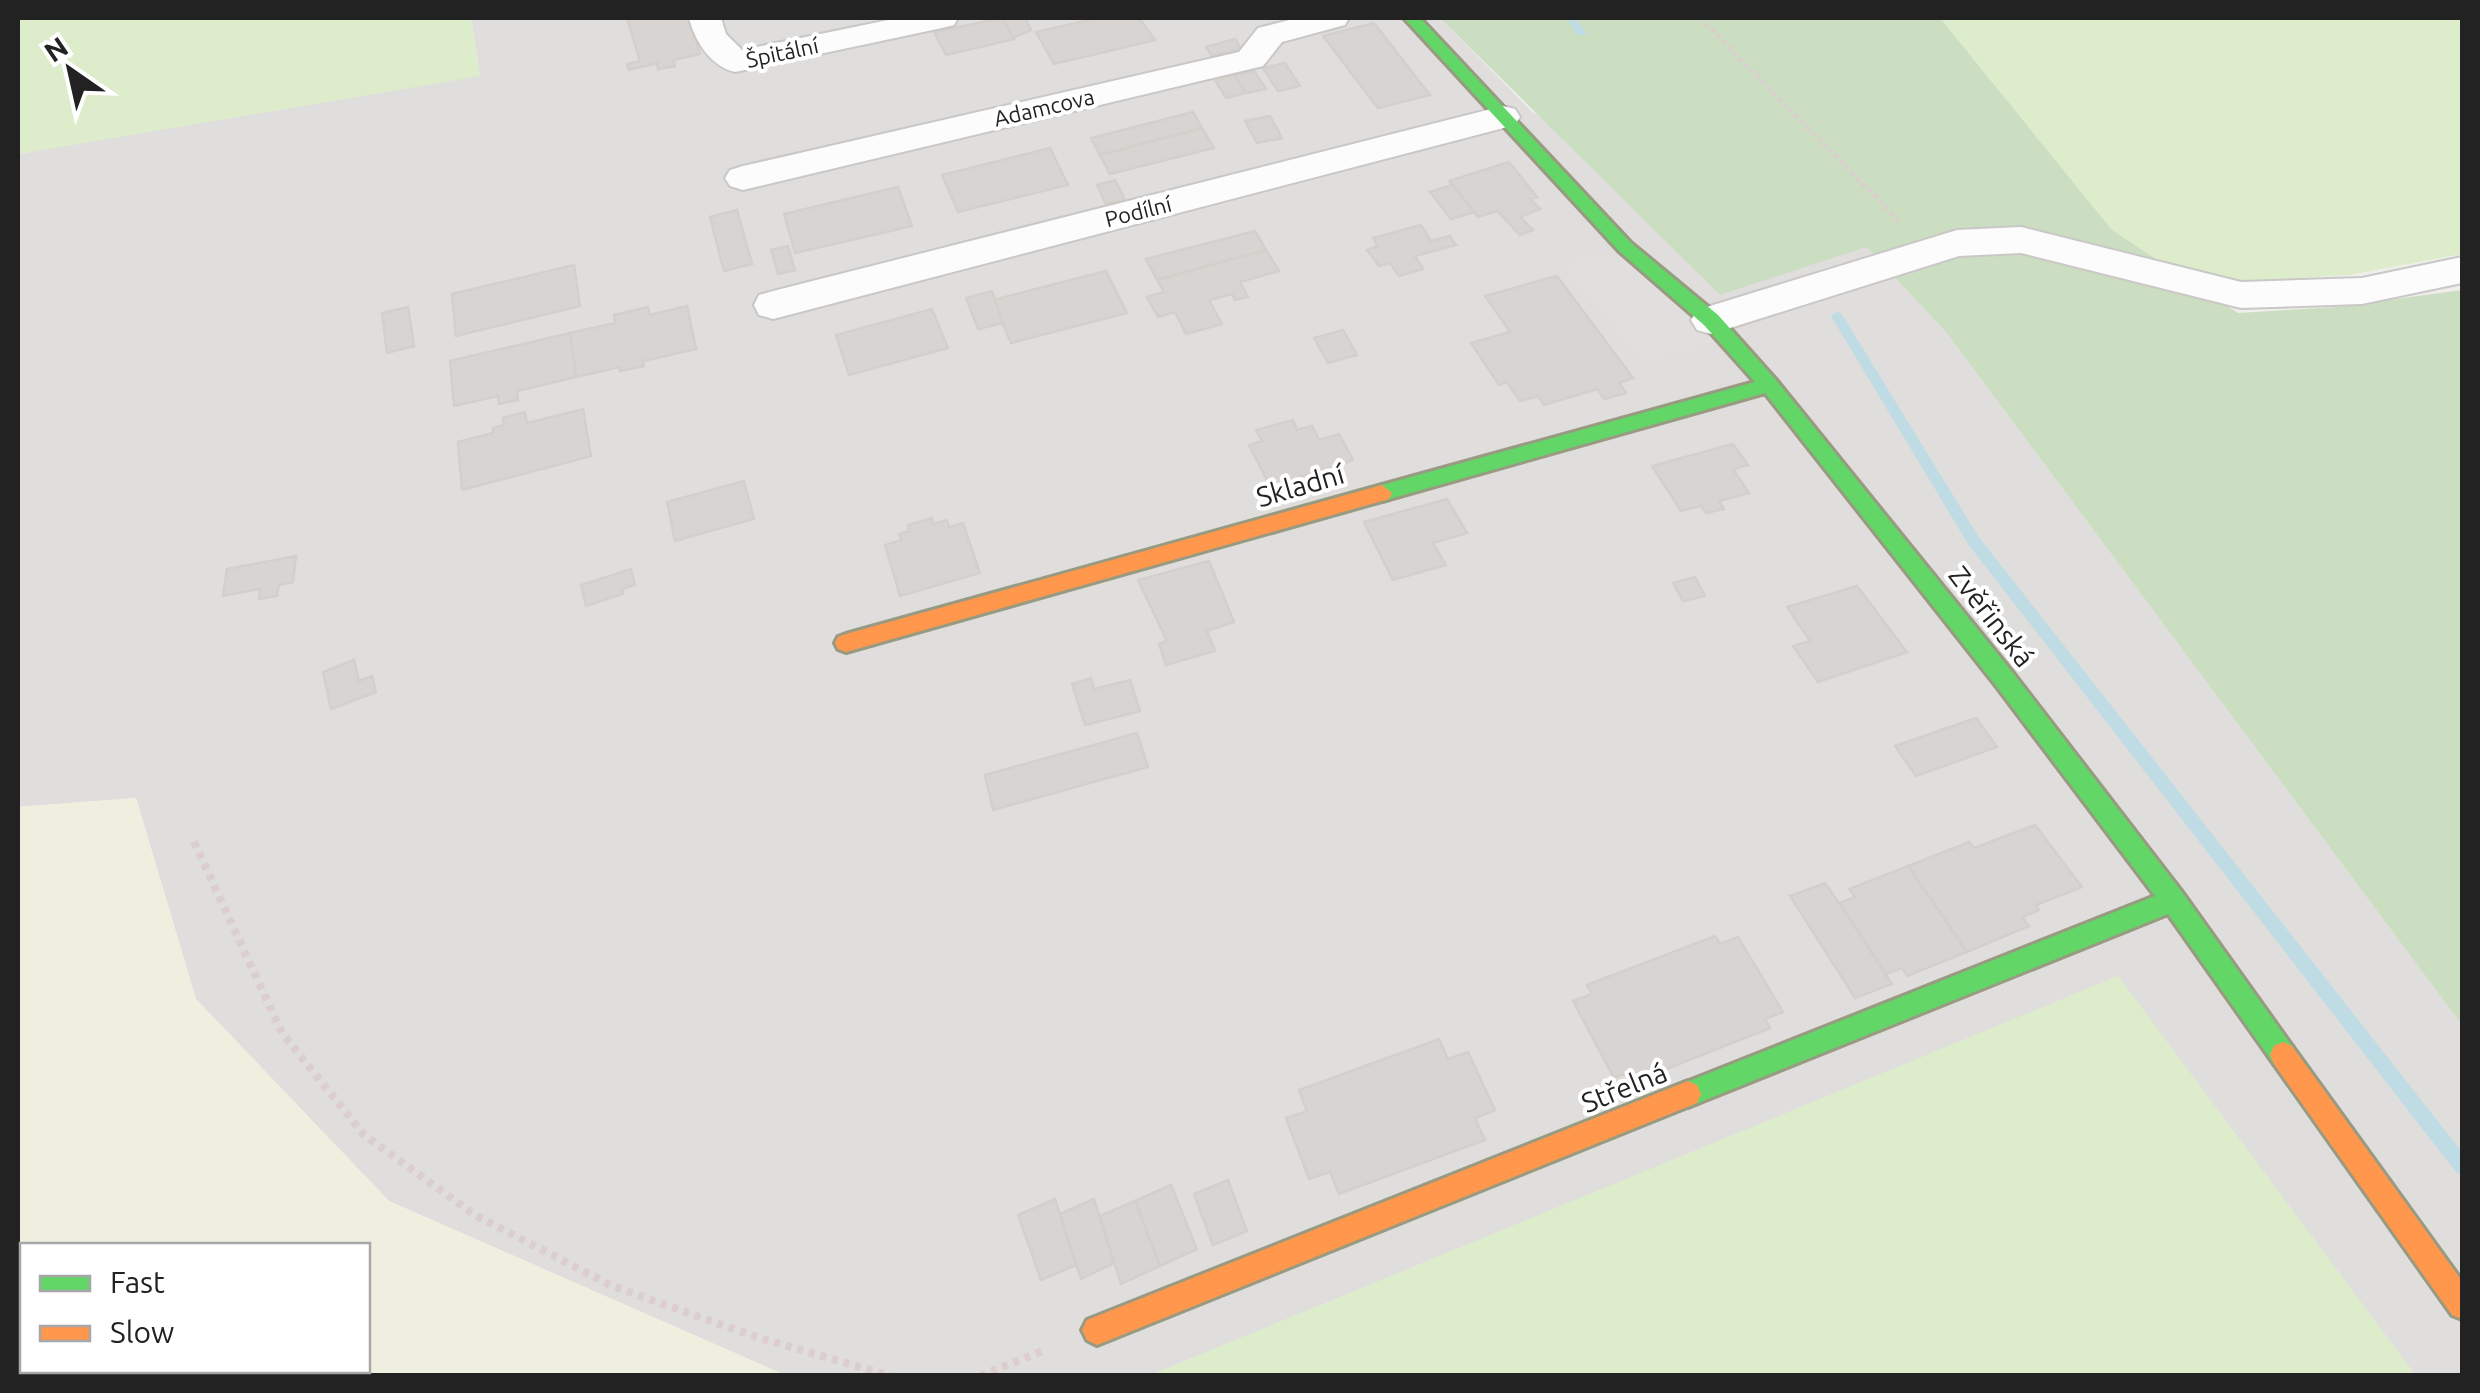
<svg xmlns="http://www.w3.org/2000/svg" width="2480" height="1393" font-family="Ubuntu,sans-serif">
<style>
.residential{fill:#dfdedc}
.farmland{fill:#efefdf;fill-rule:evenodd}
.grass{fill:#ddeccb}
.forest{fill:#cbdec1}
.parking{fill:#e0dfde}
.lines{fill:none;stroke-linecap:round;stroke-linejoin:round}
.stream{fill:#bfdbe3;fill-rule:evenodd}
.building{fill:#d7d4d2;stroke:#d3d0cc;stroke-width:2.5}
.street-casing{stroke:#c9c8c7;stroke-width:4}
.fast-casing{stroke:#999a82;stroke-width:6}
.slow-casing{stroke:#999a82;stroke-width:6}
.path-far1{stroke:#dccecd;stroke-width:5;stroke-dasharray:4 4;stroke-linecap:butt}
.path{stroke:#dccecd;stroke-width:8;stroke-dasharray:6 6;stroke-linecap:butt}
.street{fill:#fdfcfc;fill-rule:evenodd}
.fast{fill:#63d668;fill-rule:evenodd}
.slow{fill:#ff974d;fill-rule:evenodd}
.labels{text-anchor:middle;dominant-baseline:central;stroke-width:8;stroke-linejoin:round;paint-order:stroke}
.far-street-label{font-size:22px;fill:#222;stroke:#fff}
.street-label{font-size:28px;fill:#222;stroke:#fff}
</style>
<rect width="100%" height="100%" fill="#f0eeeb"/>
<polygon class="residential" points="471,18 1440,18 1532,112 1866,247 1946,332 2462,1025 2462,1375 2415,1375 2118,977 1151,1375 785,1375 389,1201 196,999 136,798 18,807 18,154 480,75"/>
<path class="farmland" d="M136 798 196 999 389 1201 785 1375H18V807ZM22 1246H368V1370H22Z"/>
<g class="grass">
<polygon points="18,18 471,18 480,76 18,154"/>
<polygon points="1940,18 2462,18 2462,254 2349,275 2226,283 2153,257 2112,230"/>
<polygon points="2118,976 2415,1375 1151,1375"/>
</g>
<polygon class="forest" points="1440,18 1940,18 2112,230 2238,313 2337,307 2462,290 2462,1025 1946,332 1866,247 1720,295"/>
<polygon class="parking" points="1625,247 1726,338 1646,360 1563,267"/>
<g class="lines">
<g class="stream">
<polygon points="1566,18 1576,18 1586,33 1585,35 1577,35"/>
<polygon points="1837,312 1841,313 1978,536 2462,1152 2462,1175 2456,1172 1968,544 1831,316"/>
</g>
</g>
<g class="building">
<polygon points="627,18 689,18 700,54 673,60 675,66 658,69 657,63 629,70 627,64 640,61"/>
<polygon points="1003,18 1014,39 946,55 934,32"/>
<polygon points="1003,18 1025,18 1031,30 1013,38"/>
<polygon points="1098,18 1139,18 1155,40 1054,64 1036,32"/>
<polygon points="1374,23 1430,95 1378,108 1323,36"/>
<polygon points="1235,39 1241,49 1212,56 1206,47"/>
<polygon points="1285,63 1300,86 1278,91 1263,68"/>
<polygon points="1254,71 1266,89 1246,93 1234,75"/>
<polygon points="1234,75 1246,93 1226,98 1215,80"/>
<polygon points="1193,112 1202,128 1100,155 1091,138"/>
<polygon points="1270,116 1282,138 1257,143 1245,121"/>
<polygon points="1202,128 1214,148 1110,174 1100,155"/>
<polygon points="1050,148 1068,185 958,212 942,175"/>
<polygon points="1509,162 1537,197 1530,199 1540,209 1520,217 1533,230 1520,235 1497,211 1478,217 1449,181"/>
<polygon points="1115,180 1125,200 1106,204 1097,185"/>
<polygon points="1452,185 1475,212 1451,219 1430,192"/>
<polygon points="898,187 912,226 795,253 784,214"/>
<polygon points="737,210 752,264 724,271 710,217"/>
<polygon points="1421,225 1431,241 1450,236 1456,245 1415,256 1423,269 1399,276 1390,263 1379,266 1367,250 1378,246 1373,238"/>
<polygon points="1255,231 1266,250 1157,280 1146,259"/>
<polygon points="788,246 795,270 778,274 771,250"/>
<polygon points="1266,250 1279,271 1240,282 1248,297 1235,300 1232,294 1209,300 1222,324 1186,334 1175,312 1158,317 1147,297 1164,292 1157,280"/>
<polygon points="574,265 580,306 456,336 452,294"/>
<polygon points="1106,271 1127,313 1011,343 993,300"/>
<polygon points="1557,276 1633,378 1619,383 1626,393 1604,399 1597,389 1544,405 1538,396 1520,401 1507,382 1499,385 1471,343 1510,332 1485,296"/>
<polygon points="992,291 1003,323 978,329 966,298"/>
<polygon points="687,306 696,349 643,361 644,366 620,371 620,367 576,377 570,333 615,323 614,315 648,307 650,315"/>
<polygon points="408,307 414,346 387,353 382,313"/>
<polygon points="932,309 948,348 849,375 836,335"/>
<polygon points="1343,330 1357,355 1328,363 1314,338"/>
<polygon points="570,333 576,377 517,391 518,400 499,404 498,396 454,406 450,361"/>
<polygon points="583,409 591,456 462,490 458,442 493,433 493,428 504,425 503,418 525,412 527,423"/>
<polygon points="1293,420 1297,430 1312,426 1319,440 1339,434 1353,460 1270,486 1249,445 1262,441 1256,430"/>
<polygon points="1733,444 1748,465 1733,469 1749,493 1719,501 1724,509 1706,513 1701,506 1681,511 1652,466"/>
<polygon points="744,481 754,519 675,541 667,502"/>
<polygon points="1447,499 1467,533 1433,543 1446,565 1393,580 1364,522"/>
<polygon points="932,518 933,524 947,520 949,527 963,523 980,573 900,596 885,545 902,540 899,534 909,531 908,525"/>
<polygon points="296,556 293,582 279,585 277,596 259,599 260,589 223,596 227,569"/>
<polygon points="1209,561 1234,622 1207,631 1215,651 1166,665 1159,644 1167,641 1138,580"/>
<polygon points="631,569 635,585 622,589 623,594 586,606 581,585"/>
<polygon points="1695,577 1705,596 1683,601 1673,583"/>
<polygon points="1857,586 1907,652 1818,682 1793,646 1810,641 1787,607"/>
<polygon points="354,660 359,681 372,676 376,692 331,709 323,672"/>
<polygon points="1091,678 1094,689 1130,680 1140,711 1085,725 1072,684"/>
<polygon points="1976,718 1997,747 1916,776 1895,746"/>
<polygon points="1137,733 1148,767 993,810 985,775"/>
<polygon points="2035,825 2082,887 2036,905 2039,910 2022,917 2029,926 1967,952 1908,866 1969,842 1974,848"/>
<polygon points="1908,866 1967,952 1907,976 1902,968 1886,974 1839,903 1855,897 1849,889"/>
<polygon points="1825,883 1839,903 1892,984 1855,998 1790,896"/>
<polygon points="1715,936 1720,944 1738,937 1783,1012 1765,1019 1770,1028 1639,1080 1633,1071 1614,1078 1573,1001 1592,994 1587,985"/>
<polygon points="1439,1039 1448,1059 1468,1052 1495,1110 1475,1118 1485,1140 1339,1194 1330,1172 1309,1179 1286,1118 1307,1111 1299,1090"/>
<polygon points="1228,1180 1247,1231 1213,1245 1194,1194"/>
<polygon points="1171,1185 1197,1249 1160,1266 1135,1201"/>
<polygon points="1055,1199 1076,1265 1041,1280 1018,1215"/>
<polygon points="1094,1199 1114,1263 1081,1279 1060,1214"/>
<polygon points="1135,1201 1160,1266 1121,1284 1100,1216"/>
</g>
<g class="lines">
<g class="street-casing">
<g id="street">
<path d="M689 18H721L726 34 742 50 898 18H958L954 25 942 28 735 72C710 66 695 41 689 18Z"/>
<polygon points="1297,18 1349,18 1345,25 1282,42 1263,66 743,190 730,186 725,178 730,170 743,166 1239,52 1258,28"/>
<polygon points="1503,106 1515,109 1520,117 1515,125 773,319 759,315 754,305 759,295 773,291"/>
<polygon points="2021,227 2241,282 2362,278 2462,257 2462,283 2362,304 2241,308 2021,253 1959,256 1711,334 1697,330 1691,320 1697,310 1957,230"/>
</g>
</g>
<g class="fast-casing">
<polygon id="fast" points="1404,18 1420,18 1631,243 1718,315 1776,380 2013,673 2182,892 2292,1046 2296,1055 2292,1064 2283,1068 2274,1064 2168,914 1688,1107 1679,1103 1675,1094 1679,1085 2155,896 1997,687 1765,393 1382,501 1375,499 1372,493 1382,485 1755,382 1704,325 1619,251"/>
</g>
<g class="slow-casing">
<g id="slow">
<polygon points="1382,485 1392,493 1389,499 846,652 838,649 835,643 838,637 846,634"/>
<polygon points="2283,1042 2292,1046 2462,1281 2462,1319 2452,1315 2274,1064 2270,1055 2274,1046"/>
<polygon points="1688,1081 1697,1085 1701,1094 1697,1103 1097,1345 1087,1340 1082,1330 1087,1320"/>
</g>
</g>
<polyline class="path-far1" points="1700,18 1900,222"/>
<g class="path">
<polyline points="194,842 282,1033 364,1135 475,1215 612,1286 756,1337 891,1376"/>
<polyline points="980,1376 1045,1350"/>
</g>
<use href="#street" class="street"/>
<use href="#fast" class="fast"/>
<use href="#slow" class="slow"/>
</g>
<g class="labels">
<g class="far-street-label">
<text transform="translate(782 52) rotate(-12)">Špitální</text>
<text transform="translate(1044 107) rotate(-13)">Adamcova</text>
<text transform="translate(1138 211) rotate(-14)">Podílní</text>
</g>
<g class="street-label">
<text transform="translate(1300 485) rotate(-16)">Skladní</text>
<text transform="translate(1992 616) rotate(52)">Zvěřinská</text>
<text transform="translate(1624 1087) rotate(-22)">Střelná</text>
</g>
</g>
<rect width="2480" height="1393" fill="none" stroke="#222222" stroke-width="40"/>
<rect x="20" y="1243" width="350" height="130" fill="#ffffff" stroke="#a7a7a7" stroke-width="2.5"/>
<rect x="40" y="1276" width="50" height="15" fill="#63d668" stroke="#a7a7a7" stroke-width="2.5"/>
<text x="110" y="1293" font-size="30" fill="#222222">Fast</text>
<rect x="40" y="1326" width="50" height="15" fill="#ff974d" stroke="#a7a7a7" stroke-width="2.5"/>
<text x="110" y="1343" font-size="30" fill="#222222">Slow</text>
<g transform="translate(70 70) rotate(326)" stroke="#ffffff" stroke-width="8" paint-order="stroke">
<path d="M0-8L18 38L0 25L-18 38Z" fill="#222222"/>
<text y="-15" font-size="28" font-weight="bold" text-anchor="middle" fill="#222222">N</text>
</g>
</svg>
